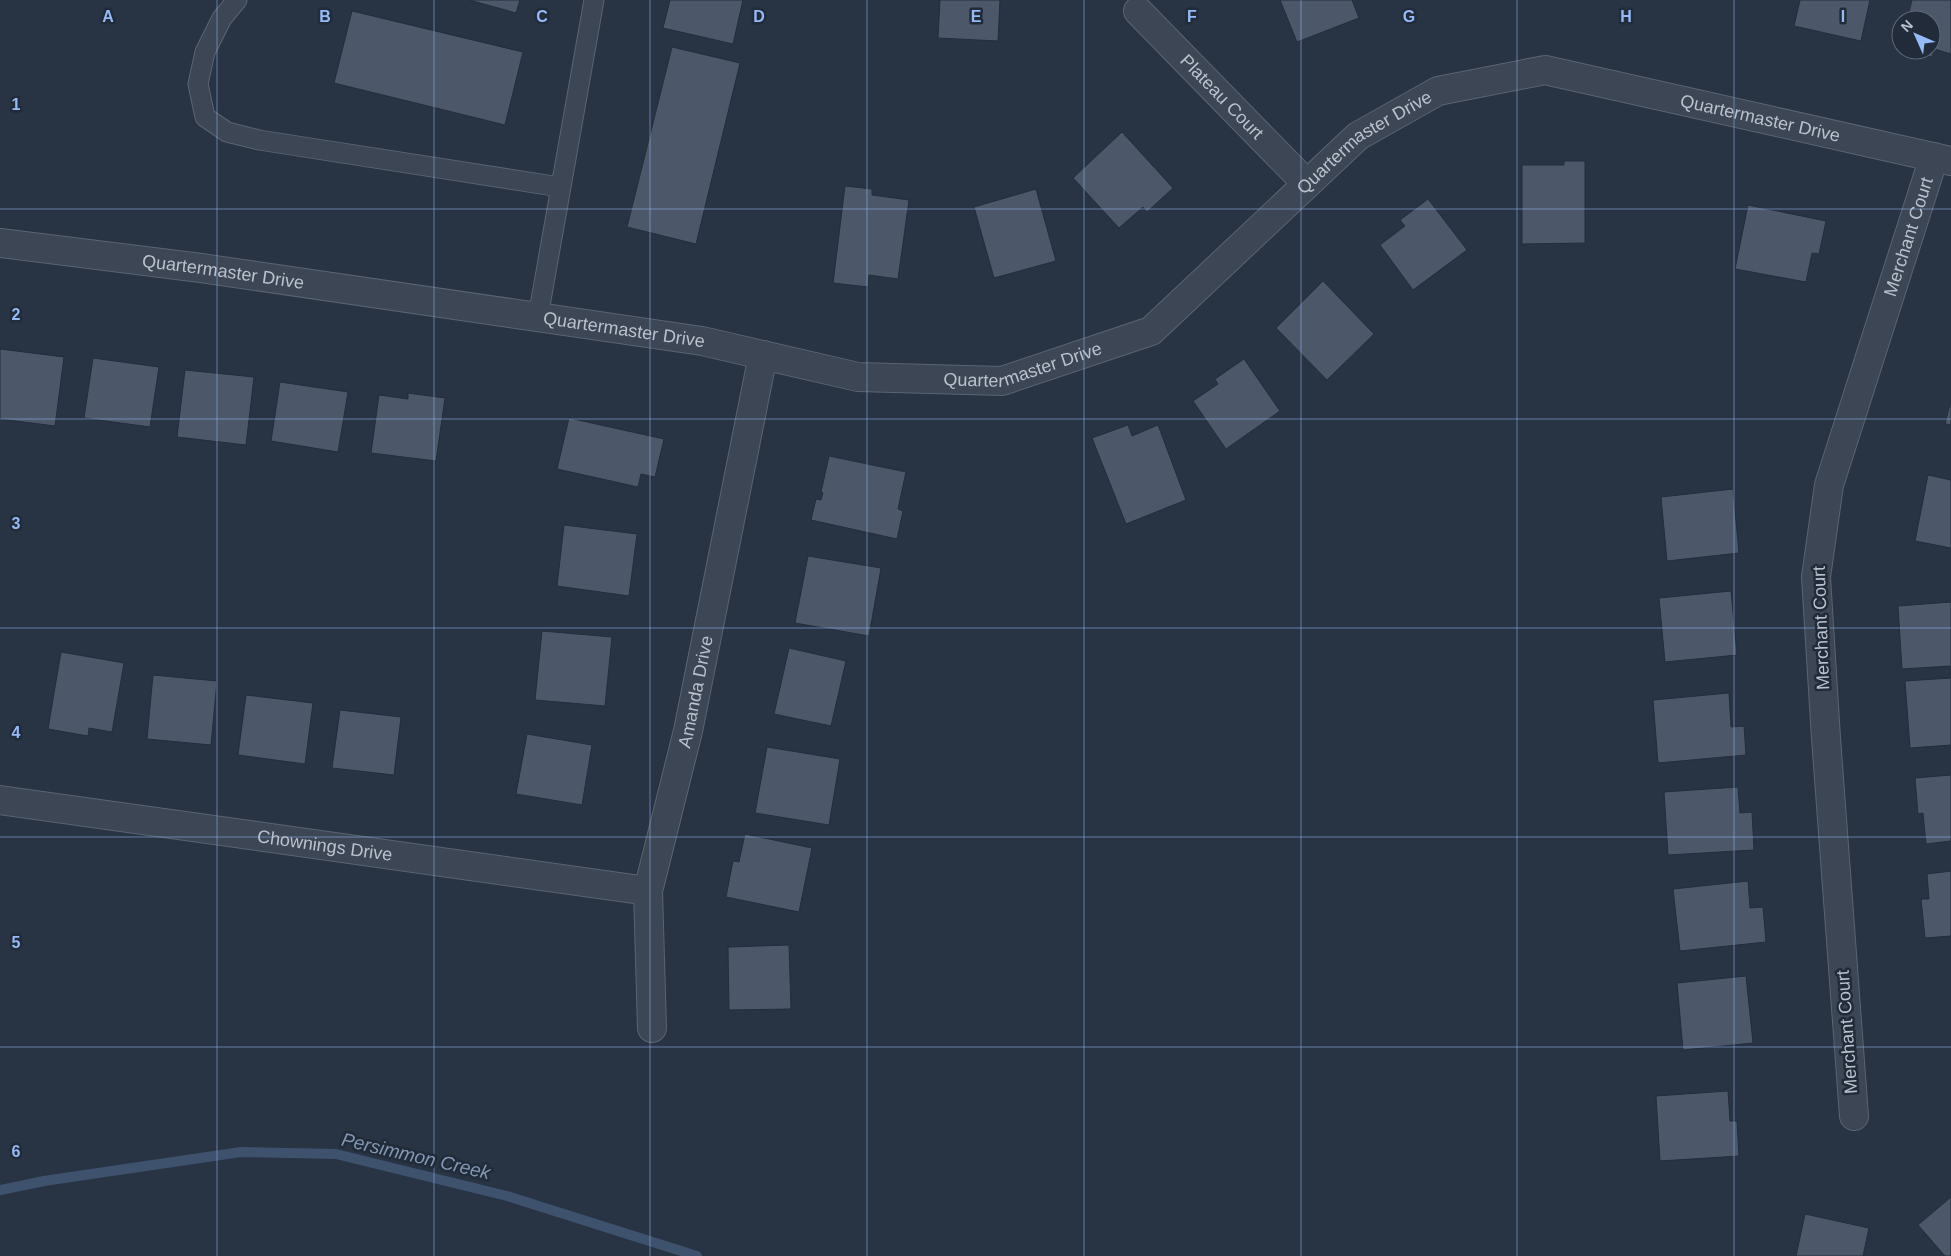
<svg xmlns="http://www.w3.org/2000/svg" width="1951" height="1256" font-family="Arial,sans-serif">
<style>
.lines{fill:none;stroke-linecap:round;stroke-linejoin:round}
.stream{stroke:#3e516d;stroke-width:10}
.building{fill:#4c586a;stroke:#232d3b}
.lane-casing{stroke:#5b6471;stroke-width:21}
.street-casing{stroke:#5b6471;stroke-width:30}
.lane{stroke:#3c4654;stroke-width:19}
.street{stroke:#3c4654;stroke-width:28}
.grid{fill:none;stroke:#95baf8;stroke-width:1;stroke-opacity:0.55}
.labels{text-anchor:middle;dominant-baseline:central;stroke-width:5;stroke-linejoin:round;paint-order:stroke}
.street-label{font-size:18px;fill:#bac1cd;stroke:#212b39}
.water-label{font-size:19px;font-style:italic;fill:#8297b3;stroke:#212b39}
.grid-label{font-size:16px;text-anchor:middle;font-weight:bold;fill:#95baf8;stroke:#212b39;stroke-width:5;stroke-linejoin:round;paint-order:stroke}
</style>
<rect width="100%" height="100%" fill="#283444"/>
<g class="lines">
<polyline class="stream" points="0,1190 44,1181 241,1152 336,1154 507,1196 697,1256"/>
</g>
<g class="building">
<polygon points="469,0 520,0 516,13"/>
<polygon points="670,0 743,0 733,44 663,28"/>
<polygon points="940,0 1000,0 998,41 938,38"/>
<polygon points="1280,0 1352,0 1359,18 1297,42"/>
<polygon points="1800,0 1870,0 1861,41 1794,26"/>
<polygon points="1912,0 1951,0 1951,54 1934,49 1932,57 1905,50 1931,50 1931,20 1907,20"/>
<polygon points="352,11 523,52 505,125 334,83"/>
<polygon points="672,47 740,63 696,244 627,227"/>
<polygon points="1122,132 1173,188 1147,212 1143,207 1119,228 1073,178"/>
<polygon points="1564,161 1585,161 1585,243 1522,244 1522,165 1564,165"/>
<polygon points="845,186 872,189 872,195 909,200 898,279 869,275 868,287 833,283"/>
<polygon points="1036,189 1056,261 994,278 974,207"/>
<polygon points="1428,199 1467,250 1413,290 1380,245 1405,226 1400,220"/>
<polygon points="1748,205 1826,221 1819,254 1812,253 1806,282 1735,269"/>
<polygon points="1323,281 1374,334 1327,380 1276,328"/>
<polygon points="0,349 64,357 55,426 0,419"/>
<polygon points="93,358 159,367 150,427 84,418"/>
<polygon points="1244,359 1280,411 1226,449 1193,401 1218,384 1215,379"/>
<polygon points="185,370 254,377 246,445 177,437"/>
<polygon points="280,382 348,392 338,452 271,441"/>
<polygon points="408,393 445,398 436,461 371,453 379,395 408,399"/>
<polygon points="1951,400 1951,425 1945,424"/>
<polygon points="569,418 664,439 655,477 641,474 638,487 557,469"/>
<polygon points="1128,425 1132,436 1158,425 1186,500 1126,524 1092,438"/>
<polygon points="829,456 906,472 898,509 903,511 897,539 811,520 816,499 821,500 823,493 821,492"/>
<polygon points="1928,475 1951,480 1951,548 1915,541"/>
<polygon points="1733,489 1739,553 1667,561 1661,497"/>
<polygon points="564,525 637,534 629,596 557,586"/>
<polygon points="808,556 881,568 869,636 795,623"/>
<polygon points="1731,591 1737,655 1665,662 1659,598"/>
<polygon points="1951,602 1951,666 1902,669 1898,606"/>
<polygon points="542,631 612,637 605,706 535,700"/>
<polygon points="789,648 846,661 831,726 774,714"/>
<polygon points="61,652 124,663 112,732 89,728 88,736 48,729"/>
<polygon points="153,675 217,681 211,745 147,739"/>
<polygon points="1951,678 1951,745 1910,748 1905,681"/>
<polygon points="1729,693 1731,727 1744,726 1746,755 1658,763 1653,700"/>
<polygon points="246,695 313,703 305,764 238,755"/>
<polygon points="340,710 401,717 394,775 332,768"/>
<polygon points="527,734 592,745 582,805 516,794"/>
<polygon points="767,747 840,759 829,825 755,813"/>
<polygon points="1951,775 1951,841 1926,844 1923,813 1918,814 1915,778"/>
<polygon points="1738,787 1740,813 1752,812 1754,850 1668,855 1664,792"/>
<polygon points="745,834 812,848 799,912 726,897 733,861 739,862"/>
<polygon points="1951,871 1951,936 1925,938 1921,899 1929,899 1927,874"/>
<polygon points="1748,881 1750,908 1763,907 1766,942 1680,951 1673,889"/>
<polygon points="789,945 791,1009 729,1010 728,947"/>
<polygon points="1746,976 1753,1043 1683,1050 1677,983"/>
<polygon points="1728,1091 1730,1121 1737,1121 1739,1156 1660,1161 1656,1096"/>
<polygon points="1951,1197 1951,1256 1945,1256 1918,1225"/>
<polygon points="1805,1214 1869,1228 1863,1256 1796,1256"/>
</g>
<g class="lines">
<g class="lane-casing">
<g id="lane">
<polyline points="237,0 222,18 205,52 198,84 205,117 227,132 259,140 560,187"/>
<polyline points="538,317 594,0"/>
</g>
</g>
<g class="street-casing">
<g id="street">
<path id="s1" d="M1138 11 1306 183"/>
<path id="s2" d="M0 243 201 268 702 341 858 377 1002 381 1151 331 1358 136 1438 91 1545 70 1951 161"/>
<path id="s3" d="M0 800 648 891"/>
<path id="s4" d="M652 1028 648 891 688 731 763 355"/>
<path id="s5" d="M1854 1116 1826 738 1816 577 1829 485 1934 157"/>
</g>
</g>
<use href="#lane" class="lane"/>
<use href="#street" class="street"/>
</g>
<path class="grid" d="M217 0V1256M434 0V1256M650 0V1256M867 0V1256M1084 0V1256M1301 0V1256M1517 0V1256M1734 0V1256M0 209H1951M0 419H1951M0 628H1951M0 837H1951M0 1047H1951"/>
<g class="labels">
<g class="street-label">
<text stroke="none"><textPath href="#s1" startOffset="120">Plateau Court</textPath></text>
<text stroke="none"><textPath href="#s2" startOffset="1876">Quartermaster Drive</textPath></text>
<text stroke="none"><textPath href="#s2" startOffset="1456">Quartermaster Drive</textPath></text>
<text stroke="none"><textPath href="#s5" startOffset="894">Merchant Court</textPath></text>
<text stroke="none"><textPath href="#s2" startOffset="225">Quartermaster Drive</textPath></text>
<text stroke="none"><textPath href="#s2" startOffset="630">Quartermaster Drive</textPath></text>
<text stroke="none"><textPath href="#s2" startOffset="1036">Quartermaster Drive</textPath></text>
<text transform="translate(1821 628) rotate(-92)">Merchant Court</text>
<text stroke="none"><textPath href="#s4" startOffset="342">Amanda Drive</textPath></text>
<text stroke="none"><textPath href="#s3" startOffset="328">Chownings Drive</textPath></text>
<text transform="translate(1847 1032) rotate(-94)">Merchant Court</text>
</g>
<g class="water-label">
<text transform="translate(416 1156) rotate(13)">Persimmon Creek</text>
</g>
</g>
<g class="grid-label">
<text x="108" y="22">A</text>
<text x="325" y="22">B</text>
<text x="542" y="22">C</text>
<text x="759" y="22">D</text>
<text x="976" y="22">E</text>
<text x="1192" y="22">F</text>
<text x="1409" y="22">G</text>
<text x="1626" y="22">H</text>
<text x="1843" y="22">I</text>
<text x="16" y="110">1</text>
<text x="16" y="320">2</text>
<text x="16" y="529">3</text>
<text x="16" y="738">4</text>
<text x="16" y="948">5</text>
<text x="16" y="1157">6</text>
</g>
<g transform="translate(1916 35) rotate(315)"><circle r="24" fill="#212b39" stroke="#5e6774"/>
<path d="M0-4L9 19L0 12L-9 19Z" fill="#95baf8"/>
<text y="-8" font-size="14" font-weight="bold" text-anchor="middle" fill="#bac1cd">N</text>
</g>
</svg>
